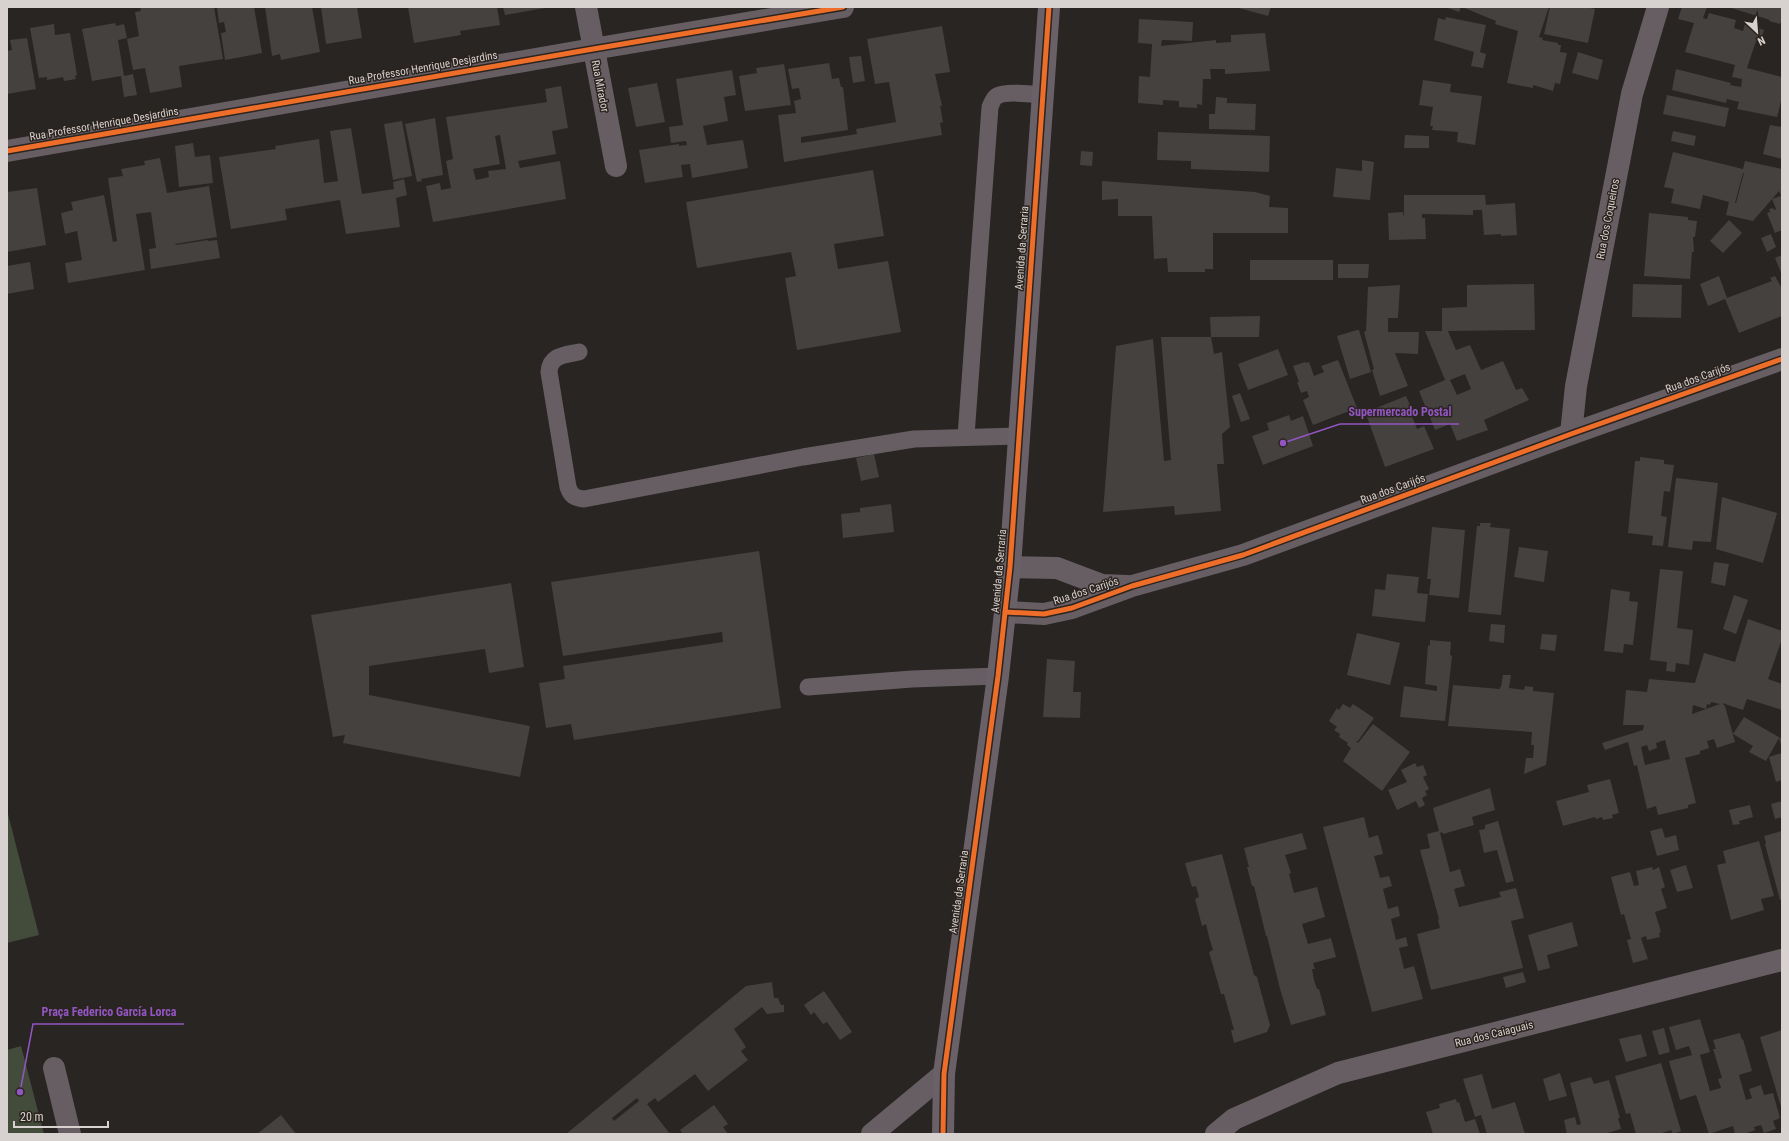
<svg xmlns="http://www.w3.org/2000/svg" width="1789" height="1141" font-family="'Roboto Condensed',sans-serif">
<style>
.green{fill:#434c3a}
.building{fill:#44413f;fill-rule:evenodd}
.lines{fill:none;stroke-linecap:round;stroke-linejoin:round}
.service{stroke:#675e64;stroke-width:17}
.minor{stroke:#675e64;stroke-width:22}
.tertiary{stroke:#675e64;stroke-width:22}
.secondary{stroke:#6a6067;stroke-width:22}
.cycleway-casing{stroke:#2b241f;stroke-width:8}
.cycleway{stroke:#ee6e29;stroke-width:5}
.labels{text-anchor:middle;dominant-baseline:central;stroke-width:3;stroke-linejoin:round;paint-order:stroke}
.street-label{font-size:11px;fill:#d7d2cf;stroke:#2b241f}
.leader{fill:none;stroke:#9256c3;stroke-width:1.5}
.callout-dot{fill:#9256c3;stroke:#2b241f;stroke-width:1.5}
.callout-label{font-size:12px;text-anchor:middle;font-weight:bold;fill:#9256c3;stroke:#2b241f;stroke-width:3;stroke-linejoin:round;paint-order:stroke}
</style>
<rect width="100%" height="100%" fill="#282522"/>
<g class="green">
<polygon points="7,810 39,935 7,943"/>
<polygon points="21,1046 44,1134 7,1134 7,1050"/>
</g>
<g class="building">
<polygon points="140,7 214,7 223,59 179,66 182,87 150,93 145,68 133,70 127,39 139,36 135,12 141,11"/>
<polygon points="217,7 254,7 262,53 225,60 221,33 226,32 224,22 219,23"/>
<polygon points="265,7 312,7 320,52 281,60 280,54 272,56"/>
<polygon points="321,7 357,7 362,38 326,44"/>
<polygon points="408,7 497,7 500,25 460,31 461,35 414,43"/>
<polygon points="503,7 545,7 545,8 505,15"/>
<polygon points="1235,7 1271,7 1268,16"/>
<polygon points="1445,7 1461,7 1459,12"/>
<polygon points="1462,7 1549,7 1539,37 1543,38 1542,40 1558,43 1558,45 1561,45 1560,52 1567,53 1560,84 1555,83 1553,91 1533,85 1533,88 1507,83 1518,31 1495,24 1496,21"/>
<polygon points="1550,7 1585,7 1595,9 1588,43 1544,34"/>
<polygon points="1682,7 1707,7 1703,18 1707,19 1709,13 1736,20 1734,28 1743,31 1745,24 1764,30 1760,43 1756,41 1747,68 1782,77 1782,97 1777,117 1737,109 1739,102 1727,99 1726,103 1672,90 1676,69 1731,83 1730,85 1741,87 1742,79 1732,77 1735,65 1685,52 1694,23 1678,19"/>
<polygon points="1728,7 1782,7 1782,18 1780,24 1769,21 1770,20"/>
<polygon points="1446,17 1486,25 1480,52 1486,54 1483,68 1471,66 1474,52 1434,40 1438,18 1445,20"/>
<polygon points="1139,19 1193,22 1192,41 1162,40 1161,46 1216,40 1216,43 1231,42 1231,35 1265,33 1270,71 1225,74 1225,69 1210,69 1211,79 1203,79 1202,105 1197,104 1197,108 1179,107 1179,101 1163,100 1163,105 1138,103 1139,76 1150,77 1152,44 1138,43"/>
<polygon points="115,23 116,26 124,24 127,38 118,40 124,76 133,74 137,95 124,97 121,76 92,81 82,29"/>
<polygon points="54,24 55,35 70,33 77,75 75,76 76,79 64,81 63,77 47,80 47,77 39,78 30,28"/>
<polygon points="942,26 950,72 935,74 942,106 940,106 943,122 940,123 942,135 784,162 778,115 796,113 794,101 801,99 799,88 792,89 788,69 829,63 832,79 839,78 841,87 843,87 848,130 801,137 801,143 857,134 856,129 896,122 889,82 875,84 867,39"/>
<polygon points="27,38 36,89 7,94 7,51 12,50 10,40"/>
<polygon points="1578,52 1603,60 1598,80 1572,73"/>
<polygon points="861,56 865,81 853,83 849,57"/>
<polygon points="784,64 791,105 745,111 739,76 757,73 756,68"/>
<polygon points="732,70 736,95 724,97 728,121 703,126 707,145 743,140 748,168 692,178 690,164 681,165 683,177 645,183 639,150 679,144 679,146 687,145 686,141 671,143 669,127 683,125 676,79"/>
<polygon points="1423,80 1451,84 1450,92 1482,96 1475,145 1457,142 1458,132 1432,130 1433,126 1430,126 1433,107 1419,105"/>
<polygon points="657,83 665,122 636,127 628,88"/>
<path d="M561 86 568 128 552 131 556 154 518 161 520 168 560 161 566 199 433 222 426 186 440 183 441 190 451 188 446 161 453 159 446 117 547 102 545 89ZM500 135 506 169 488 171 489 177 476 180 473 169 500 164 495 136Z"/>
<polygon points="1667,95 1729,108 1725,127 1663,114"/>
<polygon points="1216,97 1227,98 1227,103 1256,104 1255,130 1209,129 1209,114 1215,114"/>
<polygon points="435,118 443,175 421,179 422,181 417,182 405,124"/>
<polygon points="402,121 412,176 393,180 384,124"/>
<polygon points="1770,125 1782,127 1782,159 1763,154"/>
<polygon points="351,128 362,194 394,189 393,182 404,179 407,195 396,198 400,227 346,234 340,200 285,209 287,220 231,229 219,157 276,149 275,146 319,139 324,183 338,181 330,131"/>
<polygon points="1673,131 1696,136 1694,146 1671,141"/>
<polygon points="1158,132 1270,136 1269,172 1191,169 1191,161 1157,160"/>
<polygon points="1405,135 1429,136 1429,148 1404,148"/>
<polygon points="193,143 195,157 210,155 213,183 179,187 175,146"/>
<polygon points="1081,151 1093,152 1092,166 1080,165"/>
<path d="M1673 152 1743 169 1745 161 1782 169V230L1775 233 1767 213 1770 212 1769 209 1773 208 1774 210 1776 209 1772 199 1781 196 1779 191 1753 221 1726 215 1729 202 1703 195 1700 209 1671 203 1674 189 1664 187ZM1743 173H1744L1736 203H1735Z"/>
<polygon points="160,158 167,193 209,186 217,237 175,244 176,245 208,240 208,241 217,240 220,258 151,269 149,249 156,248 151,212 136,214 145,270 68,283 65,263 82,260 77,231 65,234 61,213 73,210 71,202 104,195 113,242 117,241 108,178 123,176 121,169 145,165 144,161"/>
<polygon points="1362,160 1374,162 1370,200 1333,197 1336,168 1362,171"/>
<polygon points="873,170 884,236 834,244 838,269 888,261 901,332 797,350 785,278 796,276 791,252 697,268 686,202"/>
<polygon points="1102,181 1255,192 1270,196 1269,207 1288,208 1288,233 1213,233 1213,269 1205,269 1205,272 1168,272 1167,258 1154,259 1152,216 1118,216 1118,199 1102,200"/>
<polygon points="37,188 46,245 7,252 7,192"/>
<polygon points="1404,195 1485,195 1486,205 1515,203 1517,235 1501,236 1501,234 1484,235 1482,210 1473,210 1473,215 1422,214 1422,218 1425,218 1426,239 1389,240 1388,213 1403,212 1404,218"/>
<polygon points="1649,213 1688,217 1688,220 1697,221 1695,237 1693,237 1694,252 1692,252 1690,279 1644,276"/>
<polygon points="1729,220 1742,233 1723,253 1710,241"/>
<polygon points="1771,234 1776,247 1767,252 1761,238"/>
<polygon points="1782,255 1782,275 1775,258"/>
<rect x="1250" y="260" width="83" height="20"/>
<polygon points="30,262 34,289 7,294 7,266"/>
<polygon points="1338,264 1369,264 1368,278 1338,278"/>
<polygon points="1719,276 1727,298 1772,281 1770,278 1775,276 1782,289 1782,316 1739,333 1725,299 1708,306 1700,284"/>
<path d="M1534 284 1535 330 1448 331 1456 350 1470 345 1481 370 1503 361 1516 390 1522 388 1529 400 1484 420 1488 430 1457 441 1450 424 1435 430 1419 391 1445 380 1425 331H1442V308L1467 307V285ZM1465 374 1471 389 1457 395 1450 380Z"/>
<polygon points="1633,284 1682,285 1681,318 1632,317"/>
<polygon points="1400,285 1398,318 1388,318 1388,332 1419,332 1418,354 1395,353 1408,386 1380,396 1372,370 1374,369 1364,332 1366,331 1368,287"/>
<polygon points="1260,316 1259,337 1211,337 1210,317"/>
<polygon points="1357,330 1359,330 1371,372 1350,379 1337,336"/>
<polygon points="1161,337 1211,337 1214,354 1222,352 1230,427 1222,434 1224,464 1217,464 1221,511 1175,515 1174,506 1103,512 1116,346 1153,339 1164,461 1171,460"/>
<polygon points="1278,349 1288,375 1248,390 1238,364"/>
<polygon points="1338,360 1357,408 1313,425 1303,400 1309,397 1307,391 1301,393 1297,382 1299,382 1293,366 1305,362 1306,363 1309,362 1314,376 1324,372 1321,366"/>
<polygon points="1240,393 1250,419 1241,422 1232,396"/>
<polygon points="1406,396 1412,410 1410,411 1417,429 1424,426 1434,449 1385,467 1366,414 1372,412 1371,410"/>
<polygon points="1289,415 1291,421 1303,416 1313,446 1263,465 1252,436 1269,430 1267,423"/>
<polygon points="874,454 879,477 861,481 856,458"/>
<polygon points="1640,457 1664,460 1664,464 1674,465 1670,492 1664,491 1661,516 1667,517 1663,546 1652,545 1653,536 1628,533 1635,461 1640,461"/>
<polygon points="1676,478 1718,483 1711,542 1693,541 1692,550 1668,547"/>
<polygon points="1722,497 1777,513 1763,563 1716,549"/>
<polygon points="891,504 894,532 843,538 841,514 860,512 860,508"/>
<polygon points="1480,523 1491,523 1490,527 1510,529 1501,615 1468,612 1477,526 1480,526"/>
<polygon points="1432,527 1465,530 1459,598 1429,595 1431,579 1427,579"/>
<polygon points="1519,547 1548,551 1544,582 1514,577"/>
<polygon points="759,551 781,708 574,740 571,724 546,728 539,683 565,679 563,666 723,642 722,632 563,656 551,582"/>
<polygon points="1714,562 1729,564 1725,586 1711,583"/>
<polygon points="1660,569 1683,571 1677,628 1693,630 1689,665 1676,663 1675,672 1666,671 1667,662 1650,660"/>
<polygon points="1387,574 1419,577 1417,593 1428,594 1425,622 1372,616 1375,589 1385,590"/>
<polygon points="511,583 524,667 489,673 485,649 369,666 369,695 530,726 520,777 343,743 345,735 333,737 311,615"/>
<polygon points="1611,589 1630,592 1629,601 1638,602 1633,645 1624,644 1623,653 1604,651"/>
<polygon points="1734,595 1748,600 1736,634 1723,629"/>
<path d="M1748 619 1782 631V639L1768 679 1782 684V710L1747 699 1743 710 1722 703 1725 706 1735 742 1717 748 1714 739 1707 741 1709 748 1700 751V754L1685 758 1696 803 1688 805V808L1658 815 1656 806 1647 809 1637 765 1634 766 1628 742 1605 750 1602 743 1643 730 1644 725H1623L1626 690 1647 692 1649 679 1695 683 1704 653 1735 662ZM1711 702 1720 704 1706 709 1707 704 1710 705ZM1693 705 1706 709 1692 714ZM1665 740 1670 759 1645 765 1641 747 1647 745 1649 751 1657 748 1656 743Z"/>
<polygon points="1491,624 1505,625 1504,643 1489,641"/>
<polygon points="1357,633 1400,643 1390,685 1347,675"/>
<polygon points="1542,634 1557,635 1555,651 1540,649"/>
<polygon points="1430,640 1451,642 1450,655 1452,656 1445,721 1400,717 1404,686 1437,691 1437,686 1425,684 1428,645 1430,646"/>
<polygon points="1047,659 1075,661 1073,692 1081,692 1080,718 1043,717"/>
<polygon points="1503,675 1511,675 1509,688 1524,690 1525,686 1533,687 1533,691 1554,693 1546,765 1524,774 1526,758 1533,758 1534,745 1531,745 1532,732 1448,726 1453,685 1500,689 1500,687 1501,687"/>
<polygon points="1343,704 1350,708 1353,704 1374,718 1358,741 1356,741 1358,743 1373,724 1410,752 1382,791 1343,761 1351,748 1347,745 1348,743 1339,737 1340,734 1334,730 1337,727 1329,721 1337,708 1339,710"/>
<polygon points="1744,717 1782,739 1782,747 1779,738 1766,761 1749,752 1753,746 1733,734"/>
<polygon points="1782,753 1782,780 1776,782 1769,757"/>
<polygon points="1415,763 1417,767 1423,765 1427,775 1423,777 1429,789 1425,791 1427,795 1422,798 1425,805 1419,808 1416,801 1397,810 1388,790 1407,782 1401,770"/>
<polygon points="1610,779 1619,813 1612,815 1613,818 1603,820 1602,817 1596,819 1595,817 1563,826 1556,801 1589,792 1587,785"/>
<polygon points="1490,788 1495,810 1472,817 1474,825 1443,834 1442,832 1440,833 1450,872 1460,869 1465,886 1454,889 1459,907 1501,897 1499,892 1516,888 1524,918 1511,921 1523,968 1431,990 1417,934 1440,928 1438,920 1439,919 1420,850 1430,848 1427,834 1439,831 1433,808"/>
<polygon points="1782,801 1782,817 1775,819 1771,804"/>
<polygon points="1750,805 1753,817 1739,821 1740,824 1733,825 1729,810"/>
<polygon points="1364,817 1369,838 1378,835 1381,846 1383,854 1374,856 1380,878 1389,876 1392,886 1383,889 1388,909 1398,906 1400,916 1391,919 1396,940 1406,937 1408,946 1399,948 1404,969 1414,966 1423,999 1372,1012 1323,827"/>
<polygon points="1498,821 1514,881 1506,883 1497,850 1484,853 1479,830 1485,829 1485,825"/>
<polygon points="1662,828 1665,838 1676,835 1679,850 1657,856 1650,831"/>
<polygon points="1782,831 1782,900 1780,900 1765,844 1766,843 1764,836"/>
<polygon points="1302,833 1307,849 1285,855 1291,873 1289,874 1294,893 1317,887 1325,917 1302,924 1308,944 1331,938 1336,957 1313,963 1315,969 1312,969 1314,980 1317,989 1319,989 1326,1015 1291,1025 1280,989 1267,936 1266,936 1254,886 1252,886 1247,867 1249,867 1244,848"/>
<polygon points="1759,841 1774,896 1761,899 1764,910 1731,920 1717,865 1726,863 1723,851"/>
<polygon points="1222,854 1254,975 1257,977 1270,1025 1267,1032 1234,1043 1231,1030 1234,1030 1224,994 1221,994 1209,952 1213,950 1209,937 1206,924 1202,926 1195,899 1199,897 1196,886 1192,887 1185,863"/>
<polygon points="1686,865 1693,888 1677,892 1670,870"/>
<polygon points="1652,867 1653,870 1659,867 1665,887 1661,889 1667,908 1655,912 1661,932 1659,933 1660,937 1647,940 1646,936 1641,938 1648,959 1633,963 1627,940 1631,939 1624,914 1621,915 1611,877 1630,872 1634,886 1639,885 1636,871"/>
<polygon points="1572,922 1578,946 1547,955 1550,968 1538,971 1528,935"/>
<polygon points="1523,972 1526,982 1506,988 1503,977"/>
<path d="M772 982 774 998H778L781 1005H784V1012L767 1014 762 1007 734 1029 746 1047 741 1051 748 1060 708 1091 695 1074 658 1102 655 1098 647 1104 670 1134H566L746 986ZM637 1098 639 1101 614 1121 612 1118Z"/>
<polygon points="824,991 852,1032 840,1040 827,1022 823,1024 814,1012 811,1015 804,1005"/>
<polygon points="1700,1019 1710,1052 1700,1055 1710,1091 1721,1088 1718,1079 1722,1078 1713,1049 1716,1049 1713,1040 1740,1033 1742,1040 1743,1039 1752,1071 1739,1075 1746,1100 1752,1098 1749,1089 1761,1085 1764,1095 1773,1093 1780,1118 1773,1121 1776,1129 1764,1133 1761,1125 1754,1127 1755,1130 1744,1134 1735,1134 1733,1126 1709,1134 1696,1095 1680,1100 1669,1061 1692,1055 1689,1046 1676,1050 1669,1027"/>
<polygon points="1664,1028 1670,1052 1659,1055 1652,1031"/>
<polygon points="1782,1030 1782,1110 1760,1037"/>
<polygon points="1641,1034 1647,1056 1626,1062 1619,1039"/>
<polygon points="1661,1063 1681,1131 1673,1134 1671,1130 1659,1134 1636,1134 1630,1113 1626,1114 1615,1076"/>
<polygon points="1560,1073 1567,1096 1549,1101 1543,1079"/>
<polygon points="1482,1074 1492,1109 1515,1102 1525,1134 1487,1134 1481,1115 1475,1117 1463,1079"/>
<polygon points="1591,1077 1594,1084 1609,1080 1620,1118 1618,1118 1621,1129 1604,1134 1567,1134 1564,1120 1575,1117 1577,1125 1581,1124 1570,1083"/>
<polygon points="1456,1099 1457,1103 1459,1102 1465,1122 1475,1119 1480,1134 1433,1134 1426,1112 1440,1108 1439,1104"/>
<polygon points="714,1105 728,1124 723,1127 728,1134 683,1134 680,1130"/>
<polygon points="281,1115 296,1134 257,1134"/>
</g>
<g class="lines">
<g class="service">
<path d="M579 352C565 355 550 355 549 372L568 487C571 496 575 498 584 499L803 457 914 439 1020 436"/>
<path d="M966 436 990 107C992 103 993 98 997 96 1005 91 1032 94 1042 95"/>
<polyline points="808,687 912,679 998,676"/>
</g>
<g class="minor">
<polyline points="586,7 616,166"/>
<polyline points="7,151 593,49 843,7"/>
<polyline points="1571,434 1576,386 1632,94 1658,7"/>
<polyline points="1010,567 1057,568 1102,585 1127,586"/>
<polyline points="1005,612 1044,614 1072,608 1132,586 1243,555 1571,434 1782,359"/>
<polyline points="54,1068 70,1134"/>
<polyline points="1216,1134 1234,1119 1338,1073 1782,960"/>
</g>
<polyline class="tertiary" points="872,1134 944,1074"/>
<polyline class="secondary" points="943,1134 944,1074 998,676 1010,567 1049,7"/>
<g class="cycleway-casing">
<g id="cycleway">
<polyline points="7,151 593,49 843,7"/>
<polyline points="1005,612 1044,614 1072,608 1132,586 1243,555 1571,434 1782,359"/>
<polyline points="943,1134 944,1074 998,676 1010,567 1049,7"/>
</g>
</g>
<use href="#cycleway" class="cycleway"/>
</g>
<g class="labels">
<g class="street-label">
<text transform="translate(423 68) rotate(-10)">Rua Professor Henrique Desjardins</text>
<text transform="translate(600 86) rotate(79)">Rua Mirador</text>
<text transform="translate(104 124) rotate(-10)">Rua Professor Henrique Desjardins</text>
<text transform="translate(1608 219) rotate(-79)">Rua dos Coqueiros</text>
<text transform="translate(1022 248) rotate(-86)">Avenida da Serraria</text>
<text transform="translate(1698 378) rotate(-20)">Rua dos Carijós</text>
<text transform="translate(1393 489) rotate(-20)">Rua dos Carijós</text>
<text transform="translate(999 571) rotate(-85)">Avenida da Serraria</text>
<text transform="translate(1086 591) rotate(-18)">Rua dos Carijós</text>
<text transform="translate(959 892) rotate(-82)">Avenida da Serraria</text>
<text transform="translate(1494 1034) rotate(-14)">Rua dos Caiaguais</text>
</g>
</g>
<path class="leader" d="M1283 443L1340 424H1459M20 1092L33 1024H184"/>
<g class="callout-dot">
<circle cx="1283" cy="443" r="4"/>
<circle cx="20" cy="1092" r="4"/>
</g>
<g class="callout-label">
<text x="1400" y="416">Supermercado Postal</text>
<text x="109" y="1016">Praça Federico García Lorca</text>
</g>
<rect width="1789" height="1141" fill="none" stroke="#d7d2cf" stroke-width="16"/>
<g transform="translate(1757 32) rotate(154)" stroke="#2b241f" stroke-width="3" paint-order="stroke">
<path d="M0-3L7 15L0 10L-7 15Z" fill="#d7d2cf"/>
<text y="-6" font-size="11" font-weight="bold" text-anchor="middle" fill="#d7d2cf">N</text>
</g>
<path d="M14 1121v6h94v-6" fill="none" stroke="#d7d2cf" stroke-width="2"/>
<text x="20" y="1121" font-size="12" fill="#d7d2cf" stroke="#2b241f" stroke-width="3" paint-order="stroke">20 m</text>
</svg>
